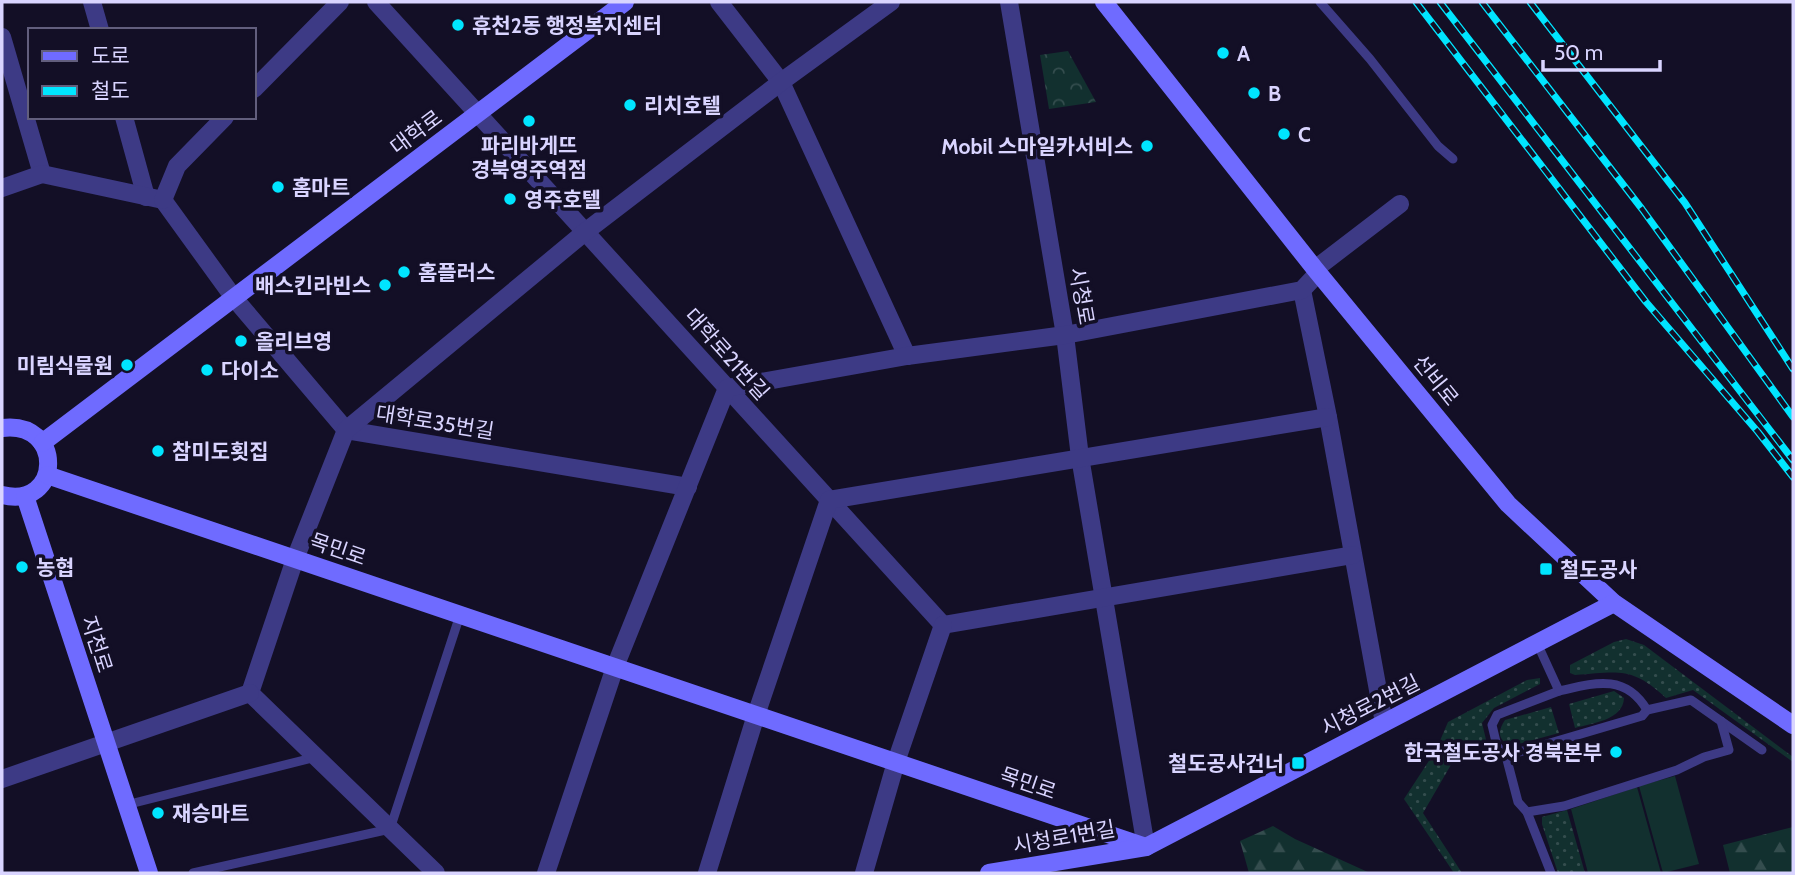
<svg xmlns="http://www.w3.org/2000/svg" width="1795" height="875" font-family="Cabin,'Noto Sans KR',sans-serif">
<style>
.grass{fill:url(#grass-dots)}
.forest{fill:url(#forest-firs)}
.park{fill:url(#park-crowns)}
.pitch{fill:#12302f}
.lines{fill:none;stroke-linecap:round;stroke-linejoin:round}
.lane{stroke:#3d3a85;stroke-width:9}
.street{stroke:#3d3a85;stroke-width:18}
.secondary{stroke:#6f6bff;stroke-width:18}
.rail-casing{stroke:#00e5ff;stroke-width:7}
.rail{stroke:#130f26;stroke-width:4.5;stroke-dasharray:13;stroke-linecap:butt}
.poi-dot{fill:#00e5ff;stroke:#130f26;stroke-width:2.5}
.labels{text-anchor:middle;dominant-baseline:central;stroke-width:7;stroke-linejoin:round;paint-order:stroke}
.poi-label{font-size:21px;font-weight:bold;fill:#d9d4ff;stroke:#130f26;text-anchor:start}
.street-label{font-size:21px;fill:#d9d4ff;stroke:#130f26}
</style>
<defs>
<pattern id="grass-dots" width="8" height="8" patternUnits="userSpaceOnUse" patternTransform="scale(1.75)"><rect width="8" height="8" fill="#12302f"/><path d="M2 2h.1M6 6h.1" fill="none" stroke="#344d4e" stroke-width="1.8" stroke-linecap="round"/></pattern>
<pattern id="forest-firs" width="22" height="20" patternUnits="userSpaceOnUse" patternTransform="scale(1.75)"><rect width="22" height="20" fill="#12302f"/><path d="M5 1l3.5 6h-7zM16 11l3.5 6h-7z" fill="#344d4e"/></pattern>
<pattern id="park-crowns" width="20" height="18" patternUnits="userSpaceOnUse" patternTransform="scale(1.75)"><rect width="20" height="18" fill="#12302f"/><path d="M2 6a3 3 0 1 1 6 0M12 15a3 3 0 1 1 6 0" fill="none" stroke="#344d4e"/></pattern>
</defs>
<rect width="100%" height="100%" fill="#130f26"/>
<g class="grass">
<path d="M1626 639 1644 645 1793 757V762L1693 690 1666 698C1632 666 1618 672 1575 675L1570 673V665L1614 642Z"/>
<polygon points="1540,678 1540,684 1494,708 1482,723 1489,752 1479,742 1470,743 1452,763 1423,813 1462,873 1454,873 1404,799 1436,750 1448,722 1527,680"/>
<path d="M1614 691 1624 698C1623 720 1593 723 1575 728L1569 704Z"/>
<path d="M1551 707 1559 733 1511 746C1498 740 1497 732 1505 720Z"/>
<polygon points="1567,810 1585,873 1558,873 1542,824 1542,817"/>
</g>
<g class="forest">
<polygon points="1273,826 1295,839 1370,873 1249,873 1240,841"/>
<polygon points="1793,827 1793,873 1730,873 1723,845"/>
</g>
<polygon class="park" points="1068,51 1096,102 1049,109 1040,55"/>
<g class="pitch">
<polygon points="1675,776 1699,864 1663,873 1639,786"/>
<polygon points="1637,787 1661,873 1588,873 1571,809"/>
</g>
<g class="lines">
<g class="lane">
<polyline points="1320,2 1370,59 1438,146 1453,159"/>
<polyline points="1537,643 1559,691 1497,715 1492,725 1497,746 1506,756 1518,802 1527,812 1551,873"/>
<path d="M1559 691C1594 683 1625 673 1647 710L1691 700 1762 750"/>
<polyline points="1506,756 1642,716 1647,710"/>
<polyline points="126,805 316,757"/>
<polyline points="1527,812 1564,806 1677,770 1704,757 1729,750 1721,721"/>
<polyline points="193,873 390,829 460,615"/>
</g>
<g class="street">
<polyline points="92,2 100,30"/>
<polyline points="376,2 943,625"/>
<polyline points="719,2 781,82 907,356"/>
<polyline points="1009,2 1065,335 1080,457 1146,847"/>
<polyline points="2,37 42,174"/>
<polyline points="254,89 340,2"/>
<polyline points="124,117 146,197"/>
<polyline points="2,188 42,174 163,200"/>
<polyline points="163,200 234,298 346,430 688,487"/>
<polyline points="163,200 177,166 225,117"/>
<polyline points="1315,269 1400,204"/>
<polyline points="1302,290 1328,417 1384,723"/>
<polyline points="943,625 1353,555"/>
<polyline points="250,693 295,559 346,430 585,232 781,82 891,2"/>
<polyline points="250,693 436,873"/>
<polyline points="2,779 250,693"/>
<polyline points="546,873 615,667 727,388 907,356 1065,335 1302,290 1318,273"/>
<polyline points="707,873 756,715 829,500 1328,417"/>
<polyline points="864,873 896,762 943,625"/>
</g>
<g class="secondary">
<polyline points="1104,2 1315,269 1508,504 1614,603 1793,725"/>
<path d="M2 428C65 420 62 510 2 495"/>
<polyline points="42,443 625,2"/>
<polyline points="47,475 1146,847"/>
<polyline points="25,496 149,873"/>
<polyline points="989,873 1146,847 1614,603"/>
</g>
<g class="rail-casing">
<g id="rail">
<polyline points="1416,2 1646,302 1758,432 1793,477"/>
<polyline points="1440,2 1793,460"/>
<polyline points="1482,2 1642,209 1793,417"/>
<polyline points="1530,2 1685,203 1793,369"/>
</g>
</g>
<use href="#rail" class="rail"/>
</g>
<g class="poi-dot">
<circle cx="458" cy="25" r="7"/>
<circle cx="1223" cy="53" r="7"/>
<circle cx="1254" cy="93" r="7"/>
<circle cx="630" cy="105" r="7"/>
<circle cx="529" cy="121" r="7"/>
<circle cx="1284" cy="134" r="7"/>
<circle cx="1147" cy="146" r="7"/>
<circle cx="278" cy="187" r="7"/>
<circle cx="510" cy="199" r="7"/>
<circle cx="404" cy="272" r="7"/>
<circle cx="385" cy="285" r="7"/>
<circle cx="241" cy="341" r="7"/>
<circle cx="127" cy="365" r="7"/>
<circle cx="207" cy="370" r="7"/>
<circle cx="158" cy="451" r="7"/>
<circle cx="22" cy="567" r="7"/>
<rect x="1539" y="562" width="14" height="14" rx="3.5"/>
<circle cx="1616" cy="752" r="7"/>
<rect x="1291" y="756" width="14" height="14" rx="3.5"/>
<circle cx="158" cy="813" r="7"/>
</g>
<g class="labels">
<g class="poi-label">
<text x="472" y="25">휴천2동 행정복지센터</text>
<text x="1237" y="53">A</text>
<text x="1268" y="93">B</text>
<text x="644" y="105">리치호텔</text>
<text x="1298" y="134">C</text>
<text x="529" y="145" text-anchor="middle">파리바게뜨<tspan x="529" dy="24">경북영주역점</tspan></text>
<text x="1133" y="146" text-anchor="end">Mobil 스마일카서비스</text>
<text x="292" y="187">홈마트</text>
<text x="524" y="199">영주호텔</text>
<text x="418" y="272">홈플러스</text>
<text x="371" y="285" text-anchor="end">배스킨라빈스</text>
<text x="255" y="341">올리브영</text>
<text x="113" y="365" text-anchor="end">미림식물원</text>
<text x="221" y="370">다이소</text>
<text x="172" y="451">참미도횟집</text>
<text x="36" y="567">농협</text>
<text x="1560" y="569">철도공사</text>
<text x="1602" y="752" text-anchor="end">한국철도공사 경북본부</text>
<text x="1284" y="763" text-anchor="end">철도공사건너</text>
<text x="172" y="813">재승마트</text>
</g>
<g class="street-label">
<text transform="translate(416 132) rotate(-37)">대학로</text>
<text transform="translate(1082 296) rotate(80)">시청로</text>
<text transform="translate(727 354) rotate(48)">대학로21번길</text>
<text transform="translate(1436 380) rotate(51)">선비로</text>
<text transform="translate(435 422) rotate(9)">대학로35번길</text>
<text transform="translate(338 549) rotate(19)">목민로</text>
<text transform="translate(97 644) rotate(72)">지천로</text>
<text transform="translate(1370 705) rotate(-27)">시청로2번길</text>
<text transform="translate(1028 783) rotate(19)">목민로</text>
<text transform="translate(1064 837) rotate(-10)">시청로1번길</text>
</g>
</g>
<rect width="1795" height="875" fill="none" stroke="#d9d4ff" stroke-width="7"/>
<rect x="28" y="28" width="228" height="91" fill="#130f26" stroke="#625e7d" stroke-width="2"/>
<rect x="42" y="51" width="35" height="10" fill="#6f6bff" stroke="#625e7d" stroke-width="2"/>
<text x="91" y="63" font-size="21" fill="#d9d4ff">도로</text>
<rect x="42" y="86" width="35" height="10" fill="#00e5ff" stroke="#625e7d" stroke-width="2"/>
<text x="91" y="98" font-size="21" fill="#d9d4ff">철도</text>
<path d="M1543 60v10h117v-10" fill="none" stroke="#d9d4ff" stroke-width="3.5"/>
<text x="1554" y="60" font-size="21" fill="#d9d4ff" stroke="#130f26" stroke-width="5" paint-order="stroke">50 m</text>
</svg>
